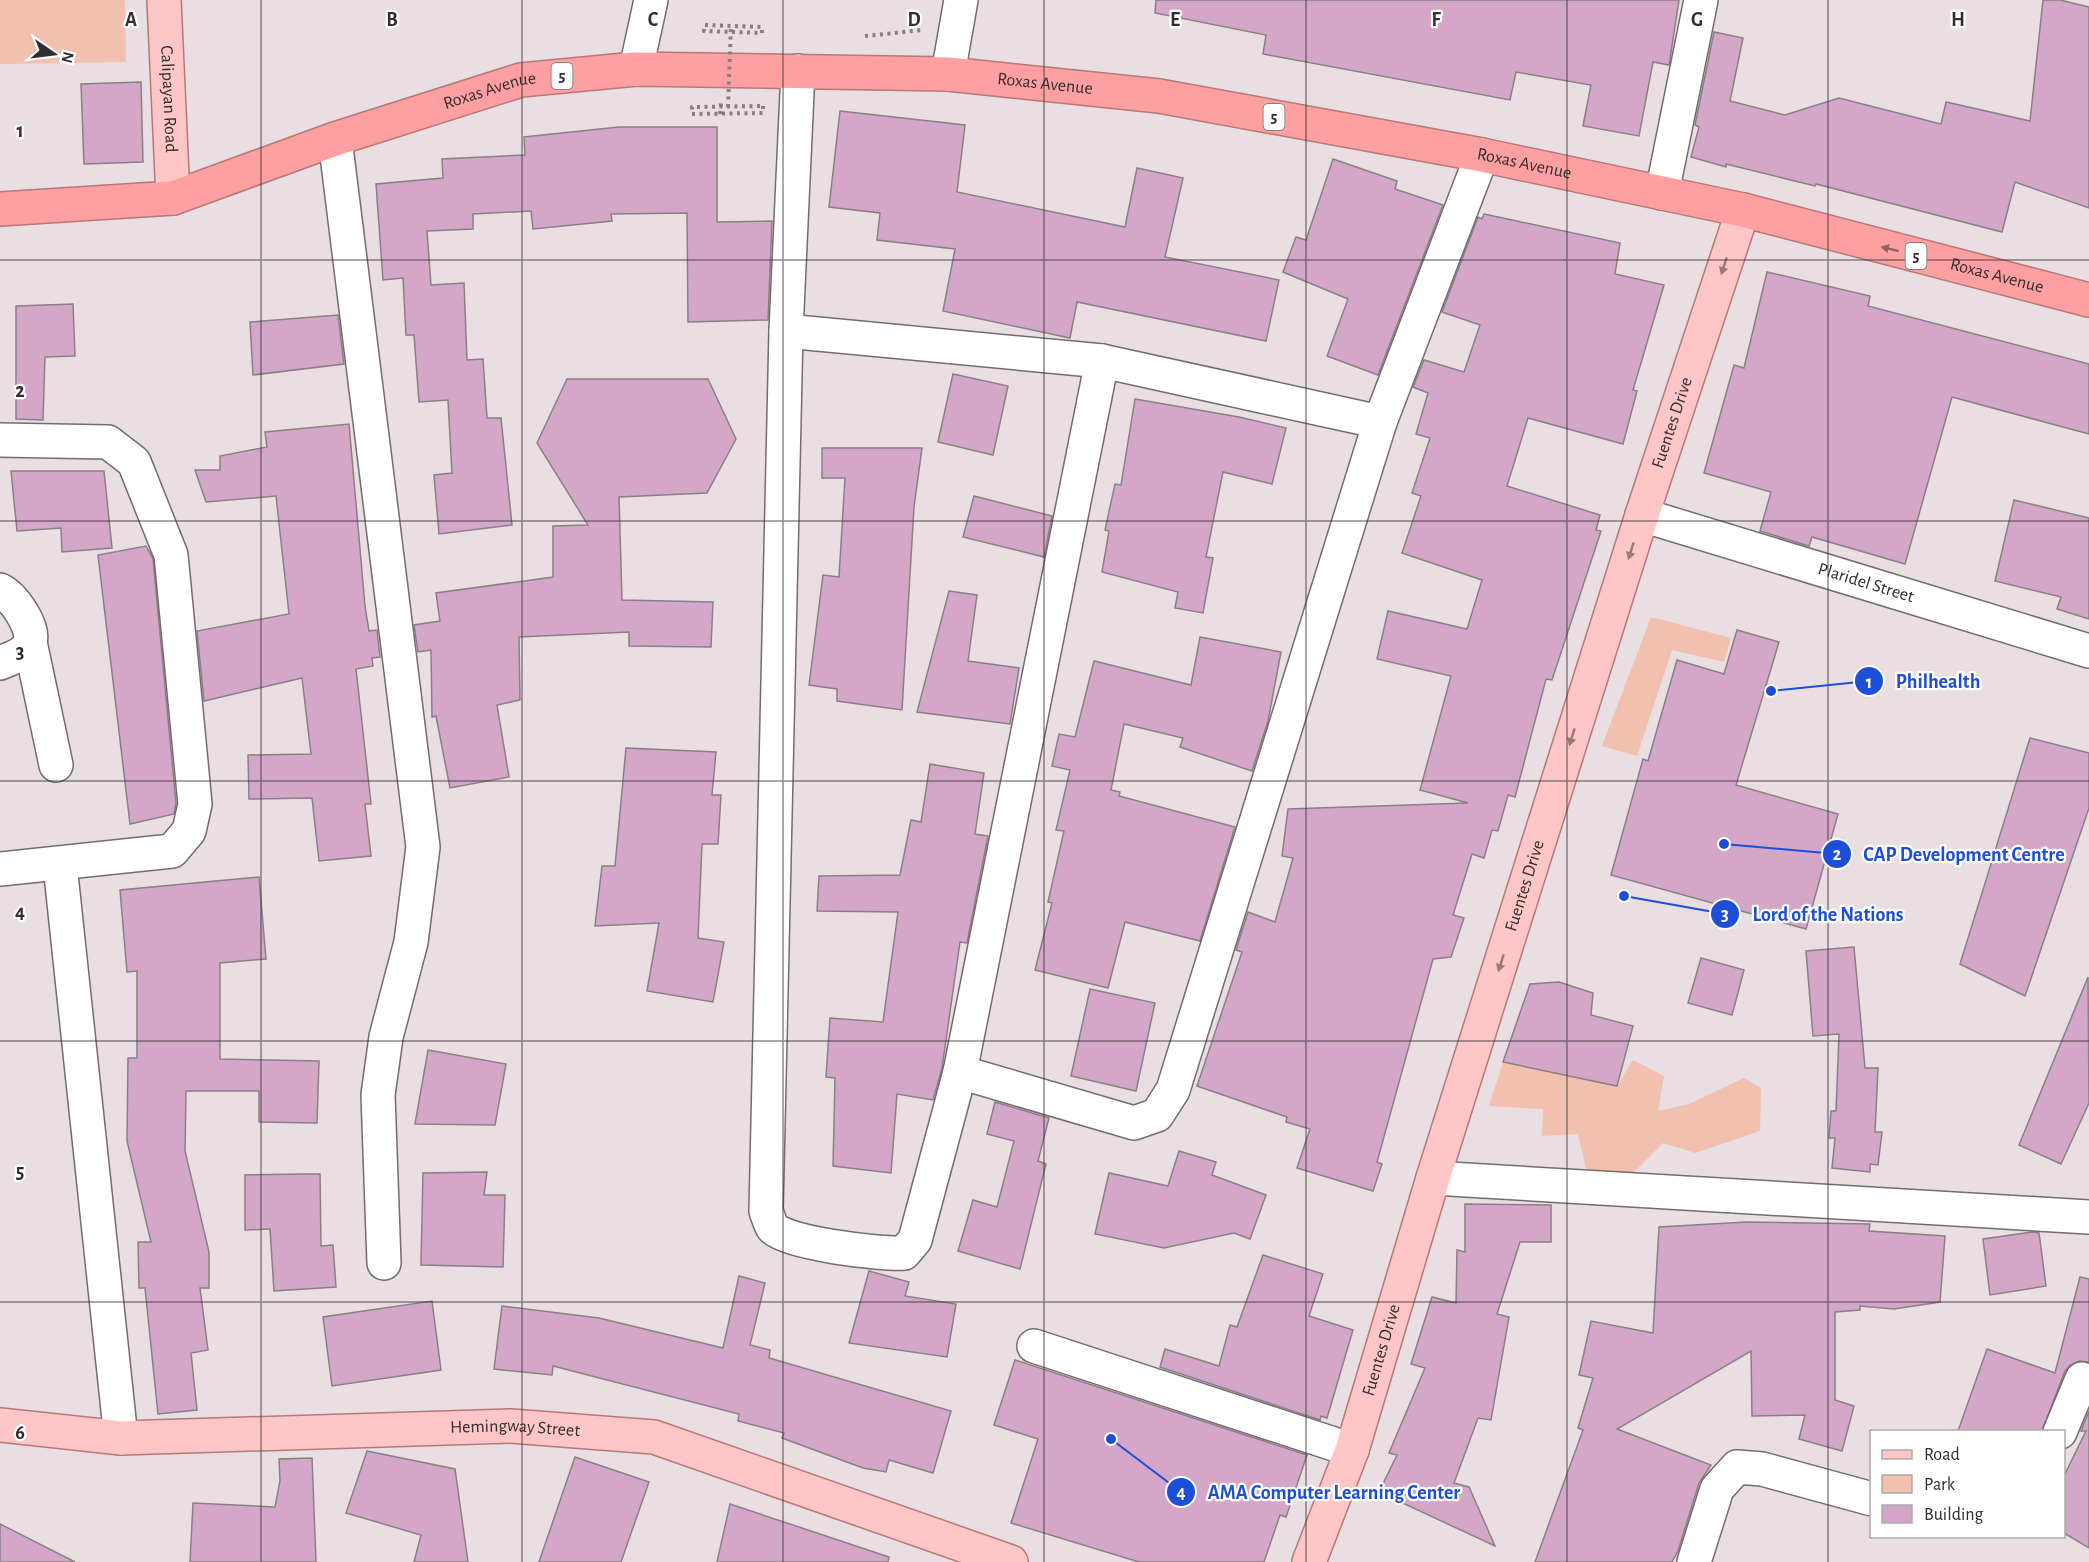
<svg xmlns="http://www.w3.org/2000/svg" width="2089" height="1562" font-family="'Alegreya Sans',sans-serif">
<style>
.green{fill:#f1c0ae}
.building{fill:#d4a7c9;stroke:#888086;stroke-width:1.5}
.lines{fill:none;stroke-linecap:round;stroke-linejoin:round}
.minor-casing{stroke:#756b6e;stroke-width:36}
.major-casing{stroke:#b77879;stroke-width:36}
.highway-casing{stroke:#b77879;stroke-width:36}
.path{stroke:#867e81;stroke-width:4;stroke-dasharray:3 4.5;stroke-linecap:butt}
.minor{stroke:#fff;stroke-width:33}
.major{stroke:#fec6c7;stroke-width:33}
.highway{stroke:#fea0a1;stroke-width:33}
.path-bridge{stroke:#867e81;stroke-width:4;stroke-dasharray:3 4.5;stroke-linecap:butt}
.oneway{fill:#8e6162}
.oneway2{fill:#987a7b}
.grid{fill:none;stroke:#322d2f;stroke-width:1.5;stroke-opacity:0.55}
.labels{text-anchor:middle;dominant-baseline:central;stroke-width:4.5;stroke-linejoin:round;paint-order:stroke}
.shield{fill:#fff;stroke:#706c6d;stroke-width:1.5}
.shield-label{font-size:16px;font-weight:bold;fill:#322d2f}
.street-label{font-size:18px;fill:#322d2f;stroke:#fff}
.grid-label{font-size:20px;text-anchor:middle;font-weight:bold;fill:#322d2f;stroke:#fff;stroke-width:4.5;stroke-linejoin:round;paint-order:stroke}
.leader{fill:none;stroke:#1d4ed8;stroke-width:2}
.callout-dot{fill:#1d4ed8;stroke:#fff;stroke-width:2}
.mark-label{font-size:18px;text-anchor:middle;font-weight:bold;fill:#fff}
.callout-label{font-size:20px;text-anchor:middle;font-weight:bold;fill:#1d4ed8;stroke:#fff;stroke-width:4.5;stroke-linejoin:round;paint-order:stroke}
</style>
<rect width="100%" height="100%" fill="#e9dee1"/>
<g class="green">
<polygon points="0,0 125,0 126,62 0,64"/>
<polygon points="1651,617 1731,638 1724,662 1672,650 1637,756 1602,746"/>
<polygon points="1633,1060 1664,1076 1658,1111 1689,1104 1744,1078 1761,1088 1760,1131 1695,1153 1663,1143 1628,1178 1589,1182 1578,1134 1542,1136 1543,1109 1489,1106 1503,1062 1617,1086"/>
</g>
<g class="building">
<polygon points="1156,0 1679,0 1669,65 1653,62 1639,136 1583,126 1591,85 1516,72 1510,100 1263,54 1266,35 1155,13"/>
<polygon points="2043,0 2060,0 2089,7 2089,208 2015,182 2002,232 1816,184 1815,186 1726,164 1726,167 1691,157 1699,127 1695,125 1714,32 1743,38 1730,101 1785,115 1839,98 1941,124 1946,102 2030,121"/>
<polygon points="141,82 143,162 84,164 81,84"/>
<polygon points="840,111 965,125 957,192 1125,227 1137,168 1183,178 1165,257 1279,280 1266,341 1077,302 1070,338 943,311 955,249 877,240 880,213 829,207"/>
<polygon points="619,127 717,127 717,222 772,221 768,320 688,322 687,213 611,214 612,221 533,229 531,211 473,214 473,229 427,231 431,285 464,283 467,360 483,359 487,418 501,418 512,525 439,534 434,475 452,473 448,400 419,402 414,335 406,335 403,278 383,280 376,184 443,178 442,159 525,155 524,137"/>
<polygon points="1333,159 1397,181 1395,189 1443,205 1378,375 1327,356 1348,299 1283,272 1296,237 1306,240"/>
<polygon points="1484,214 1620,243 1615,274 1664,285 1633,390 1637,391 1623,444 1528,418 1507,486 1600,515 1596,530 1601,531 1552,680 1546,679 1515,797 1508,795 1498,831 1492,830 1484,858 1472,854 1453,915 1464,918 1451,957 1433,959 1377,1162 1382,1164 1373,1191 1297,1168 1310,1129 1286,1122 1287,1117 1197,1086 1242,952 1236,950 1248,912 1275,922 1293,858 1282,856 1288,809 1468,803 1420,790 1451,676 1377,659 1388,611 1467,629 1482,580 1402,553 1421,496 1412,493 1430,438 1416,434 1428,393 1413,387 1424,360 1464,372 1480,325 1442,312 1478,217 1482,219"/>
<polygon points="1767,272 1870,296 1868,306 2089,364 2089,434 1952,397 1905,564 1812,537 1809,546 1760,531 1771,492 1704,473 1734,365 1744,368"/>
<polygon points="73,304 75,356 45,357 43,420 16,419 16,306"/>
<polygon points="338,315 344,364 253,375 250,322"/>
<polygon points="953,374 1008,386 993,455 938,442"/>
<polygon points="567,379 708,379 736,439 707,493 619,497 622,600 713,602 711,647 629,646 629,632 519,637 520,700 497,705 509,777 450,788 436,716 432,717 431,650 418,652 414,625 440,621 436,593 553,577 553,526 588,525 537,443"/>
<polygon points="1135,399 1239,417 1286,428 1272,484 1223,472 1206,557 1213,558 1203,613 1175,608 1178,592 1102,572 1109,531 1105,530 1115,484 1121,485"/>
<polygon points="349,424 365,606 369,631 377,630 380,657 372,658 373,666 356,669 371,804 365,804 371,856 319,861 312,798 249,799 248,755 311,754 302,678 204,701 197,631 289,614 276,496 206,502 195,470 220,470 220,456 267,447 265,432"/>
<polygon points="822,448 922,448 914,507 902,710 837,701 837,689 809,685 823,575 839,577 845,478 822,478"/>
<polygon points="11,471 104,471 112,548 62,552 61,528 17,531"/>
<polygon points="974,496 1052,516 1044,557 963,537"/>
<polygon points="2014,500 2089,518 2089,619 2057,609 2061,597 1995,581"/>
<polygon points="146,546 153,559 176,803 174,814 130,824 98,555"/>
<polygon points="949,591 977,595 968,661 1019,668 1010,724 917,712"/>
<polygon points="1737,630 1779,642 1736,785 1838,814 1806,929 1611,875 1643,759 1648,761 1677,660 1724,674"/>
<polygon points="1200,637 1281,652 1268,721 1252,771 1180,747 1183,738 1124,724 1111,790 1120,792 1119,796 1235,827 1200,941 1125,922 1108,988 1035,970 1052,903 1048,902 1064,831 1056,830 1070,770 1052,766 1059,734 1075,737 1094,661 1191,685"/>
<polygon points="2030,738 2089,753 2089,808 2025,996 1960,964"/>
<polygon points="626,748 716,752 712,795 721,795 718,844 702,844 698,938 724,942 713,1002 647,991 659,923 595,926 602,866 615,866"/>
<polygon points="930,764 984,773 975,834 988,836 967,943 960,942 942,1068 933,1100 897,1094 891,1173 833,1166 835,1078 826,1077 830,1018 883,1022 898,912 817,911 819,876 900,875 911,820 921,822"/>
<polygon points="259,877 266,959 220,963 220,1059 319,1061 317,1123 259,1122 259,1091 186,1091 185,1151 209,1252 209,1288 200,1288 208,1350 191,1353 197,1410 158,1414 145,1288 139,1288 138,1242 151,1242 127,1141 128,1058 137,1058 137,971 127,972 120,890"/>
<polygon points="1854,947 1865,1068 1878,1068 1875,1132 1882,1132 1878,1165 1870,1164 1870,1172 1832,1168 1835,1138 1829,1138 1831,1111 1836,1111 1839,1034 1813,1036 1806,951"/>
<polygon points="1701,958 1744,970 1732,1015 1688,1003"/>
<polygon points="2088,977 2089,1103 2061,1164 2019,1145"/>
<polygon points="1559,982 1593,993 1591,1015 1633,1026 1617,1086 1503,1062 1530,984"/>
<polygon points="1090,989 1155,1003 1136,1091 1071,1076"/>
<polygon points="428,1050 506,1064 495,1125 415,1124"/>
<polygon points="995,1102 1049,1118 1038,1161 1046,1164 1020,1269 958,1251 973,1200 997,1207 1014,1141 987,1134"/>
<polygon points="1179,1151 1216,1162 1212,1175 1266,1195 1250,1239 1234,1233 1164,1248 1095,1234 1109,1173 1168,1186"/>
<polygon points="487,1172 484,1195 505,1195 503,1267 421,1265 423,1173"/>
<polygon points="303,1174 320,1174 321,1246 333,1245 336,1287 274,1291 270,1229 245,1230 245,1175"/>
<polygon points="1465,1204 1551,1205 1551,1242 1520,1242 1497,1314 1509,1317 1491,1420 1478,1418 1454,1483 1469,1487 1495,1546 1379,1492 1397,1455 1389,1453 1425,1368 1411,1364 1432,1297 1456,1303 1457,1250 1465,1252"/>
<polygon points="1747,1222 1870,1224 1869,1231 1945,1236 1940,1302 1894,1309 1860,1306 1860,1310 1835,1312 1835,1400 1854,1406 1842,1451 1799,1439 1805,1415 1752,1416 1751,1351 1617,1429 1711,1465 1699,1483 1678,1551 1672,1562 1535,1562 1583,1430 1578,1428 1593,1378 1579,1375 1591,1321 1653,1333 1659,1227"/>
<polygon points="2032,1232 2039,1233 2046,1286 1990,1295 1983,1239"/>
<polygon points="1263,1255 1323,1274 1309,1316 1353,1330 1327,1418 1321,1416 1320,1420 1160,1367 1165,1349 1219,1366 1230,1325 1237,1327"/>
<polygon points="869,1271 909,1282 905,1296 956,1304 947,1357 849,1343"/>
<polygon points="739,1276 765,1283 750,1345 770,1350 769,1358 951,1411 933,1473 889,1460 886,1472 863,1468 782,1438 784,1433 738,1421 739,1414 553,1366 552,1375 494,1369 502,1306 599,1318 723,1348"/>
<polygon points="2080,1277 2089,1279 2089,1362 2079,1361 2070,1365 2065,1371 2042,1431 1958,1431 1987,1349 2055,1373"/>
<polygon points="432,1301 441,1370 332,1386 323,1317"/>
<polygon points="1015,1360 1307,1455 1286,1517 1280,1515 1264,1562 1139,1562 1011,1523 1038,1439 994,1425"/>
<polygon points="2089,1411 2089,1548 2064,1533 2064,1476 2086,1431 2081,1431"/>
<polygon points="367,1451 455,1469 468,1562 414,1562 421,1535 346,1513"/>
<polygon points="575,1457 649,1482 621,1562 539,1562"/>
<polygon points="312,1458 316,1562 190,1562 193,1503 275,1507 280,1481 279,1459"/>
<polygon points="730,1504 889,1557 888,1562 717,1562"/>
<polygon points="0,1524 75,1562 0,1562"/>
</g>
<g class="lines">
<g class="minor-casing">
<g id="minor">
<polyline points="636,69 651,0"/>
<path d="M798 71 786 331 766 1211C768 1216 770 1224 773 1228 785 1243 883 1255 904 1253L915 1240 960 1072 1102 361"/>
<polyline points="948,74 961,0"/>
<polyline points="335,139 423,847 411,942 386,1037 378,1095 384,1263"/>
<polyline points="1662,193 1701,0"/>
<polyline points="786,331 1102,361 1380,422"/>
<polyline points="0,440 108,442 134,462 171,555 195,804 189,831 172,851 0,869"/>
<path id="s1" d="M1642 515 2089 651"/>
<path d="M0 590C13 596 35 627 30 642 26 655 11 658 0 663"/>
<polyline points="30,642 56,765"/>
<polyline points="60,865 121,1438"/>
<polyline points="960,1072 1134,1123 1157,1115 1173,1090 1380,422 1482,155"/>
<polyline points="1433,1178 2089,1217"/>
<polyline points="1034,1346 1352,1450"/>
<polyline points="2060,1432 2082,1379"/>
<polyline points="1694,1562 1717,1489 1737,1467 1762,1469 1872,1499"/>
</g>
</g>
<g class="major-casing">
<g id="major">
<path id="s2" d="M164 0 173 198"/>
<path id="s3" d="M0 1425 121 1438 511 1426 654 1437 1011 1562"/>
<path id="s4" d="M1309 1562 1352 1450 1433 1178 1642 515 1743 210"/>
</g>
</g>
<g class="highway-casing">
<g id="highway">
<path id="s5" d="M0 209 173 198 335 139 521 80 636 69 948 74 1159 96 1482 155 1743 210 2089 300"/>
</g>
</g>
<g class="path">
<polygon points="705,25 762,27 762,33 704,31"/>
<polyline points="865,36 923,30"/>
<polygon points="763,106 763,113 692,114 692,107"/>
<polyline points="720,114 721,103"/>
</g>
<use href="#minor" class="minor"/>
<use href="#major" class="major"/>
<use href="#highway" class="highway"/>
<polyline class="path-bridge" points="728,107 731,26"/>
</g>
<defs><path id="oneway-solid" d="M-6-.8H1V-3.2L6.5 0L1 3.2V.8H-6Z" transform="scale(1.5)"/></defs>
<use class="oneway" href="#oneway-solid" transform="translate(1890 249) rotate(-166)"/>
<g class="oneway2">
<use href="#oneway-solid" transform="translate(1724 266) rotate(108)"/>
<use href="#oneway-solid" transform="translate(1631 551) rotate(107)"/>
<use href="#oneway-solid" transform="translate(1572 737) rotate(107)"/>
<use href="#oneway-solid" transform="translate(1501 963) rotate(107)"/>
</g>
<path class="grid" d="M261 0V1562M522 0V1562M783 0V1562M1044 0V1562M1306 0V1562M1567 0V1562M1828 0V1562M0 260H2089M0 521H2089M0 781H2089M0 1041H2089M0 1302H2089"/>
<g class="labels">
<g class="shield">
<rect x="551.5" y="63" width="21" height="26" rx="4.5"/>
<rect x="1263.5" y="104" width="21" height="26" rx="4.5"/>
<rect x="1905.5" y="243" width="21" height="26" rx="4.5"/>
</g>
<g class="shield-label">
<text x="562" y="76">5</text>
<text x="1274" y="117">5</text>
<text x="1916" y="256">5</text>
</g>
<g class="street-label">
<text stroke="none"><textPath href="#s5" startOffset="1066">Roxas Avenue</textPath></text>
<text stroke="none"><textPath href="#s5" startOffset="508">Roxas Avenue</textPath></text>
<text stroke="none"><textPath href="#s2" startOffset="99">Calipayan Road</textPath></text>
<text stroke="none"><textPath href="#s5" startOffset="1552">Roxas Avenue</textPath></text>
<text stroke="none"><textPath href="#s5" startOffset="2038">Roxas Avenue</textPath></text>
<text stroke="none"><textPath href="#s4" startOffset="1196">Fuentes Drive</textPath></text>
<text stroke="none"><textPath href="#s1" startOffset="234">Plaridel Street</textPath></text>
<text stroke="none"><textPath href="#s4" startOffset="710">Fuentes Drive</textPath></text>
<text stroke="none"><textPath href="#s4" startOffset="224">Fuentes Drive</textPath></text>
<text stroke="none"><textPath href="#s3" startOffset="516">Hemingway Street</textPath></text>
</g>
</g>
<g class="grid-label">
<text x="131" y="26">A</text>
<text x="392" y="26">B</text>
<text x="653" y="26">C</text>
<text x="914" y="26">D</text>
<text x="1175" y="26">E</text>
<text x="1436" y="26">F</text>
<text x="1697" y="26">G</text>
<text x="1958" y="26">H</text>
<text x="20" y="137">1</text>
<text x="20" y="397">2</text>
<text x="20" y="658">3</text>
<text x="20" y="918">4</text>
<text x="20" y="1178">5</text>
<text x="20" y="1439">6</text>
</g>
<path class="leader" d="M1771 691L1869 681M1724 844L1837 854M1624 896L1725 914M1111 1439L1181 1492"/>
<g class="callout-dot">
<circle cx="1771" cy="691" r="6"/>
<circle cx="1724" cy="844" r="6"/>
<circle cx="1624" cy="896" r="6"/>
<circle cx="1111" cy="1439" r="6"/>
<circle cx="1869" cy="681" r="15"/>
<circle cx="1837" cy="854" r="15"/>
<circle cx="1725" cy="914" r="15"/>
<circle cx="1181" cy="1492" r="15"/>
</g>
<g class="mark-label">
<text x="1869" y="688">1</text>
<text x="1837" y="860">2</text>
<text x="1725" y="920">3</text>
<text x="1181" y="1498">4</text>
</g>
<g class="callout-label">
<text x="1938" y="688">Philhealth</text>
<text x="1964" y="861">CAP Development Centre</text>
<text x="1828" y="921">Lord of the Nations</text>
<text x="1334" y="1499">AMA Computer Learning Center</text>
</g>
<rect x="1870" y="1430" width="195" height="108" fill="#ffffff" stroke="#adabac" stroke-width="1.5"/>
<rect x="1882" y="1450" width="30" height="9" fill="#fec6c7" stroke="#adabac" stroke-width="1.5"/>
<text x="1924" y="1460" font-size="18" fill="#322d2f">Road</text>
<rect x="1882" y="1475" width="30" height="18" fill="#f1c0ae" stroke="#adabac" stroke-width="1.5"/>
<text x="1924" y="1490" font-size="18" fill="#322d2f">Park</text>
<rect x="1882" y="1505" width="30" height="18" fill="#d4a7c9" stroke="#adabac" stroke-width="1.5"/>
<text x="1924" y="1520" font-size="18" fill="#322d2f">Building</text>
<g transform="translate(54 54) rotate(104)" stroke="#ffffff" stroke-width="4.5" paint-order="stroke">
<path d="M0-4.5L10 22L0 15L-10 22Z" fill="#322d2f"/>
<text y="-9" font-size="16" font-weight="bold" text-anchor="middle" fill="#322d2f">N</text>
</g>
</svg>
